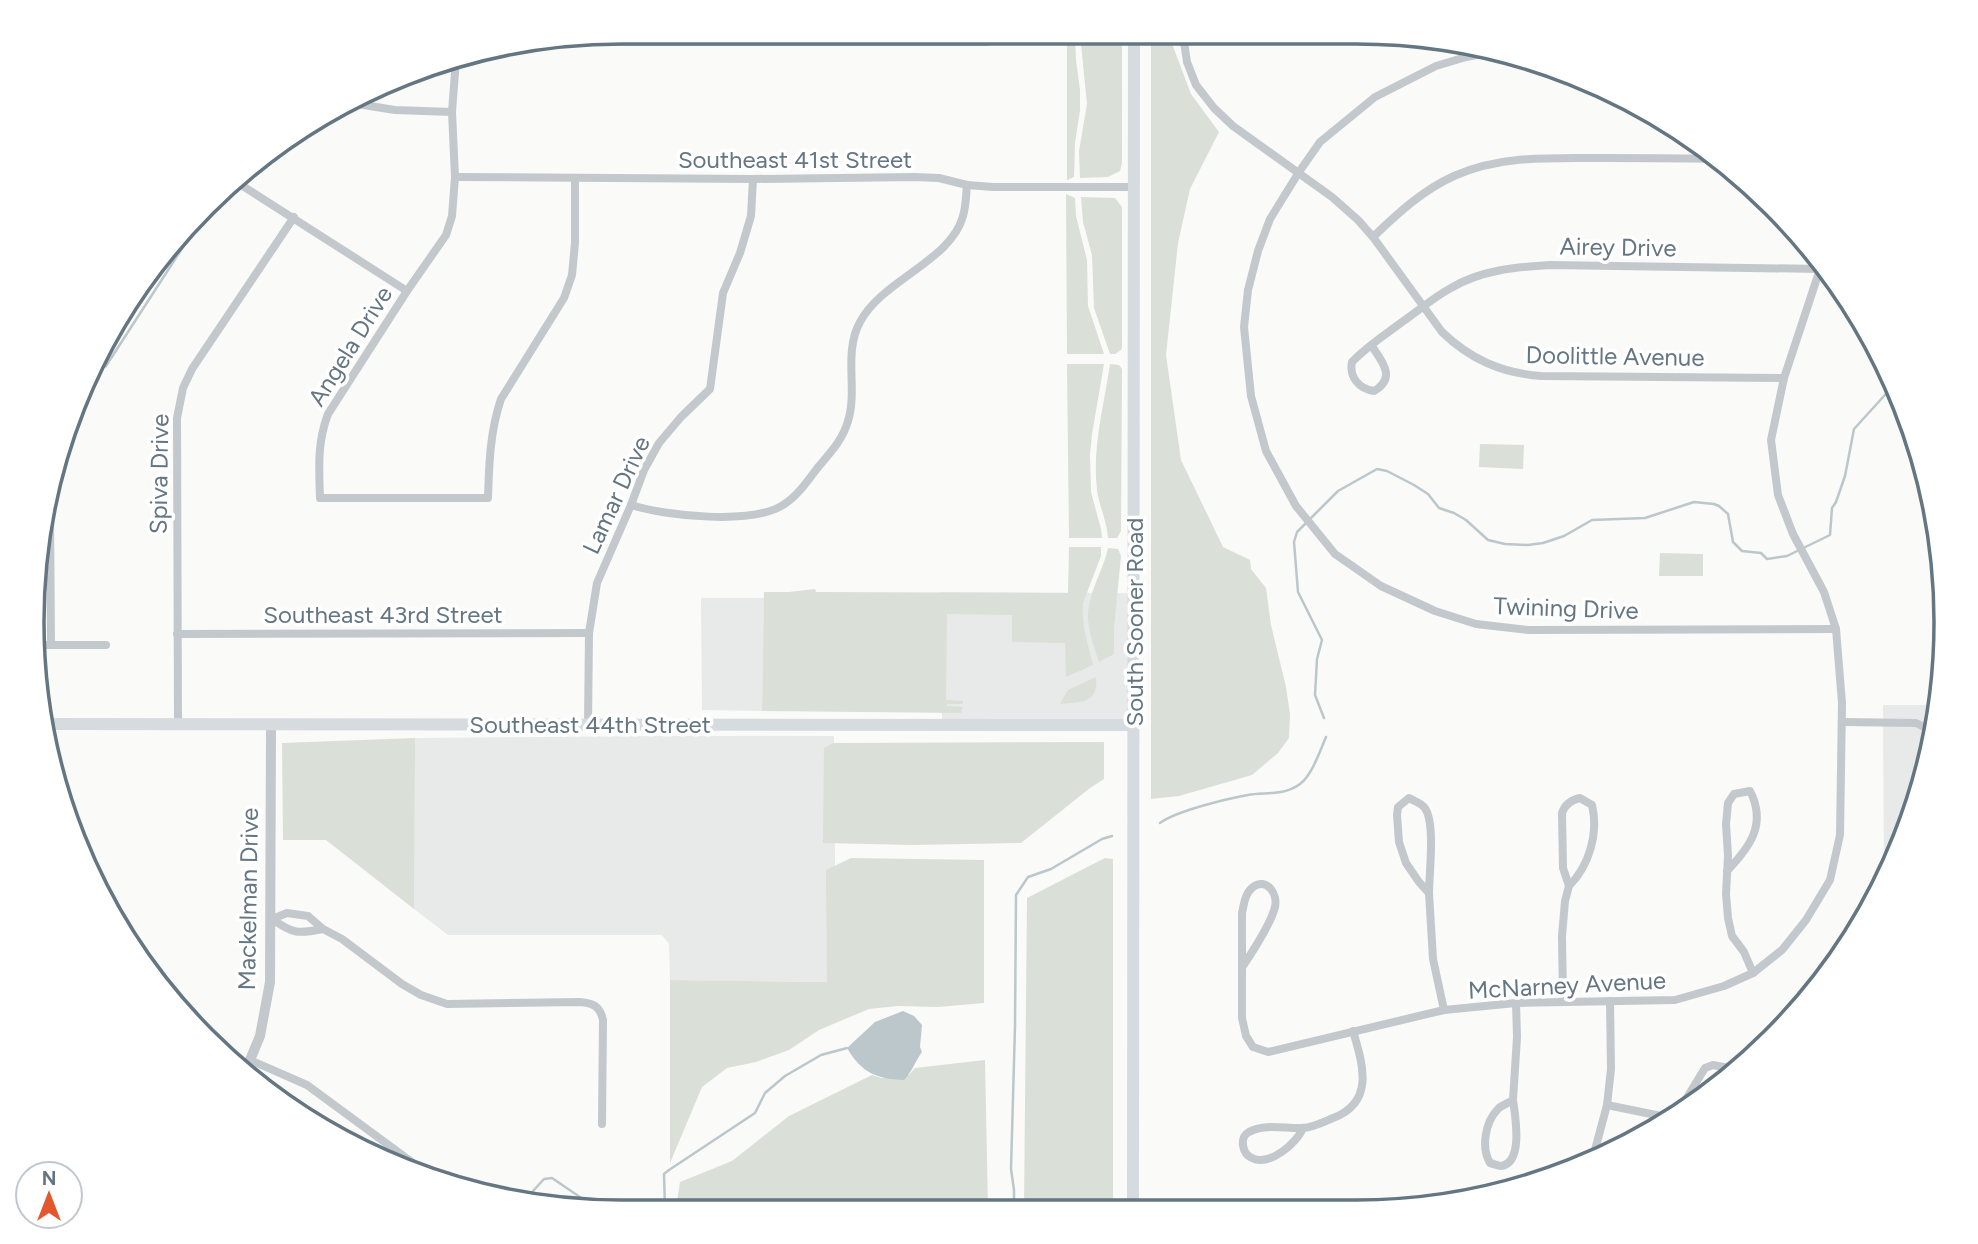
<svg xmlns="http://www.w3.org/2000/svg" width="1978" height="1244" font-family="Figtree,sans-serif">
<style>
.built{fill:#e8e9e9}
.green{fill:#dadfd7}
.water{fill:#bbc7cb}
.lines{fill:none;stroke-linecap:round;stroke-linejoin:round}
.stream{stroke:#bbc7cb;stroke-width:2.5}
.minor{stroke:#c3c8cc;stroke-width:8}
.tertiary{stroke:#c3c8cc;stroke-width:10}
.secondary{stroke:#d6dbdf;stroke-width:12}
.labels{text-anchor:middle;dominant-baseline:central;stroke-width:7;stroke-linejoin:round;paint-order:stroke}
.street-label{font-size:24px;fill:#657683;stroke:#fff}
.rim{fill:none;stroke:#657683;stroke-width:3.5}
</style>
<rect width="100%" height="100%" fill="#fafaf8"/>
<g class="built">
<polygon points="941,592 1135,593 1134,725 942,725"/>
<polygon points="701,598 764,598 762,711 702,710"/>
<polygon points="1883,705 1938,705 1926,775 1884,886"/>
<polygon points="663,736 834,736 836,982 670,980 669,944 662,935 448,935 414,909 415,738"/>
</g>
<g class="green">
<polygon points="1067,34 1075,34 1076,60 1080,90 1080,110 1075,143 1074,177 1067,180"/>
<polygon points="1080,34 1122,35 1122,163 1120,171 1108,177 1080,178 1079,151 1087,104"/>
<polygon points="1151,35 1171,35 1171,41 1191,94 1219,132 1190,189 1178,243 1166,355 1181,460 1223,547 1250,560 1251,569 1266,588 1271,625 1286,687 1290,714 1289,738 1278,753 1252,775 1179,796 1151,799"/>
<polygon points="1066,194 1075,198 1076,216 1087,260 1088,306 1104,354 1067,354"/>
<polygon points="1081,197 1115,198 1122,207 1122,348 1121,350 1115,354 1110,354 1094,308 1092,255 1083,222"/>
<polygon points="1067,364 1104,364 1092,434 1090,455 1091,492 1101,529 1102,538 1069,538"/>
<path d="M1110 364 1119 365 1122 369 1121 531 1117 538H1108C1107 521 1099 506 1097 490 1092 447 1104 406 1110 364Z"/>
<polygon points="1480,444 1524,445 1523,469 1479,467"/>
<path d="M1069 547H1101V556L1083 603C1081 624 1088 644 1093 665L1066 677 1065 643 1012 642V615L947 614 946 700 963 701V704H947V706L963 707 961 713 762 711 764 592H789L815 589 816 592 1068 593Z"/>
<path d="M1108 548 1118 549 1121 556 1114 628V654L1099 662C1093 643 1084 621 1090 601 1094 583 1104 567 1108 548Z"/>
<polygon points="1660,553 1703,554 1703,576 1659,576"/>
<path d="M1096 677C1099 704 1080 702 1060 704L1068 690Z"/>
<polygon points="415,738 415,759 414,909 326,840 283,840 282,743"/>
<polygon points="1104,742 1104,779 1090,788 1021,843 913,845 823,843 824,748 833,743"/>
<polygon points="851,858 984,860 984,1003 938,1007 898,1006 869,1009 819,1030 789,1050 756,1062 727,1068 702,1087 670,1163 670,980 827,982 826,870"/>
<polygon points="1105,858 1113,859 1113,1210 1024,1210 1027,898"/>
<polygon points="985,1060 988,1209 676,1208 680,1182 732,1161 789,1116 872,1075 881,1078 909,1075 915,1068"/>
</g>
<path class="water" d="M903 1011 914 1016 922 1025 920 1047 922 1052C915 1061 913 1071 904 1080 876 1079 861 1072 847 1048L875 1022Z"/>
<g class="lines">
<g class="stream">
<polyline points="96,370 106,366 203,216"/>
<polyline points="1324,718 1315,695 1317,659 1322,640 1298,592 1294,542 1297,532 1338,491 1377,469 1387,471 1414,485 1428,494 1439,508 1454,513 1466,520 1488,540 1505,544 1528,545 1543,543 1564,536 1592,520 1645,518 1694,502 1714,504 1719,506 1728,514 1733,542 1742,551 1761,553 1767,559 1787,556 1830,535 1832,508 1836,502 1845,476 1854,429 1894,385"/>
<path d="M1160 823C1176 811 1226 799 1248 795 1265 792 1284 796 1300 784 1312 775 1320 751 1326 737"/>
<polyline points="523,1202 544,1179 552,1178 596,1208"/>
<polyline points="665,1208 664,1174 669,1170 755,1113 765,1093 785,1076 821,1055 847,1048"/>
<polyline points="1014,1210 1014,1190 1011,1169 1015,1026 1016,895 1028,877 1051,869 1102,839 1112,836"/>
</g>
<g class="minor">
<path d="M1183 35 1187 62 1196 85 1214 108 1233 126 1332 197 1358 220 1373 237 1442 332C1470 359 1501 373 1541 376L1784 378"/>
<polyline points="566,41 581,42 986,42 986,34"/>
<polyline points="1492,52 1466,57 1436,66 1375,97 1320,142 1299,172 1270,219 1258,251 1248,290 1244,327 1251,396 1266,451 1296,506 1335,554 1381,586 1435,611 1476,624 1529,630 1836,629"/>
<path d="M456 59 452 112 455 177 452 216 446 235 407 291 328 414C317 443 319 468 320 498H488C489 465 490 431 501 399L564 298 572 275 575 243V178"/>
<polyline points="357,104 395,110 452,112"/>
<polyline points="455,177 753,179 915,177 939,178 967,185 993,187 1135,187"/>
<polyline points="238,183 407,291"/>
<path d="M1373 237C1398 213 1423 190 1454 176 1502 155 1552 158 1603 158 1642 158 1682 158 1721 159"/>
<path d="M1371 345C1382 361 1397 378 1374 391 1359 389 1349 377 1352 362 1367 346 1385 335 1402 322 1418 311 1434 297 1451 288 1481 270 1516 267 1550 265L1821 269"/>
<path d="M631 505C666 516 752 525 783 505 798 496 809 479 819 466 831 452 843 439 848 421 858 389 843 353 860 322 882 280 951 261 963 216 966 206 966 195 967 185"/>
<polyline points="50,508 51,645"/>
<polyline points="177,634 589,633"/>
<polyline points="35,645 106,645"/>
<polyline points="1842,722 1916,723 1930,730 1933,736"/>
<polyline points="178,724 177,418 183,388 192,369 294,217"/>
<polyline points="588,725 589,633 597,583 631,505 644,470 659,443 681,417 710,389 723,293 740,253 751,216 753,179"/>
<path d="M1727 871C1750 847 1767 824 1750 791L1734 794 1728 803 1726 824 1728 856 1726 894 1728 918 1732 936 1744 952 1753 973"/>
<path d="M1429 893C1429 875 1436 820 1424 807 1421 803 1414 801 1409 798L1398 807 1397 815 1399 842 1406 863 1419 882 1429 893 1433 959 1444 1010"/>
<path d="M287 913 308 916 323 929C298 934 293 934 272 919Z"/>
<path d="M323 929 342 939 402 984 421 995 447 1004 580 1002C593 1003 600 1006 603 1020L602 1124"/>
<path d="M1243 966C1253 951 1271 924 1275 907 1278 894 1267 877 1253 887 1245 893 1244 904 1242 913V1018L1246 1036 1253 1047 1268 1052 1444 1010 1516 1003 1675 1000 1724 986 1753 973 1782 950 1806 920 1830 880 1840 835 1842 703 1836 629 1824 592 1793 534 1778 495 1771 440 1784 378 1822 263"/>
<path d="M1563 1001 1562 936 1565 901 1569 886 1563 868 1562 813C1565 804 1571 800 1580 798L1592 805C1599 833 1589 866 1569 886"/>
<polyline points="250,1060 307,1085 432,1177"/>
<path d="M1513 1100C1515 1115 1524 1163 1501 1166 1498 1166 1494 1164 1490 1163 1481 1148 1485 1122 1498 1109 1502 1105 1509 1103 1513 1100L1517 1037 1516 1003"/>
<polyline points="1607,1105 1666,1117"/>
<polyline points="1663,1116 1680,1109 1705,1068 1713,1065 1729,1068 1732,1074"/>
<path d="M1303 1128C1297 1143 1269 1167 1252 1158 1242 1154 1239 1137 1249 1132 1264 1123 1287 1129 1302 1128 1312 1128 1324 1122 1333 1118 1375 1102 1363 1065 1353 1031"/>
<polyline points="1592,1161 1607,1105 1611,1069 1610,1001"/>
</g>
<polyline class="tertiary" points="245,1072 260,1036 270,982 271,724"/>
<g class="secondary">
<polyline points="45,724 1134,725"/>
<polyline points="1133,1210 1134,35"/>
</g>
</g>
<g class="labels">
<g class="street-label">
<text x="795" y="159">Southeast 41st Street</text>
<text transform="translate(1618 247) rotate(1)">Airey Drive</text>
<text transform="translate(350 346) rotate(-58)">Angela Drive</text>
<text transform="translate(1615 356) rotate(1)">Doolittle Avenue</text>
<text transform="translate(159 474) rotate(-89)">Spiva Drive</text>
<text transform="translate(616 495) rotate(-65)">Lamar Drive</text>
<text transform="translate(1566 608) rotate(2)">Twining Drive</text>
<text x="383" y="614">Southeast 43rd Street</text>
<text transform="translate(1134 622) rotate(-90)">South Sooner Road</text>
<text x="590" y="724">Southeast 44th Street</text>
<text transform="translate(248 899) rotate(-89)">Mackelman Drive</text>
<text transform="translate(1567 985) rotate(-3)">McNarney Avenue</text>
</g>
</g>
<path d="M0 0H1978V1244H0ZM622 44H1356A578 578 0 0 1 1934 622V622A578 578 0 0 1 1356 1200H622A578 578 0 0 1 44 622V622A578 578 0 0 1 622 44Z" fill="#fff" fill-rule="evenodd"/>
<path class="rim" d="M622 44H1356A578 578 0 0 1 1934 622V622A578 578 0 0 1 1356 1200H622A578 578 0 0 1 44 622V622A578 578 0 0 1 622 44Z"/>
<g transform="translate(49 1195)"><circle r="33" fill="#ffffff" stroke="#c1c8cd" stroke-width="2"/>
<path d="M0-5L12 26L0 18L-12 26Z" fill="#e4572e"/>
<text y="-10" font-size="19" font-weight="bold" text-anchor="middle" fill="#657683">N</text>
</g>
</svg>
